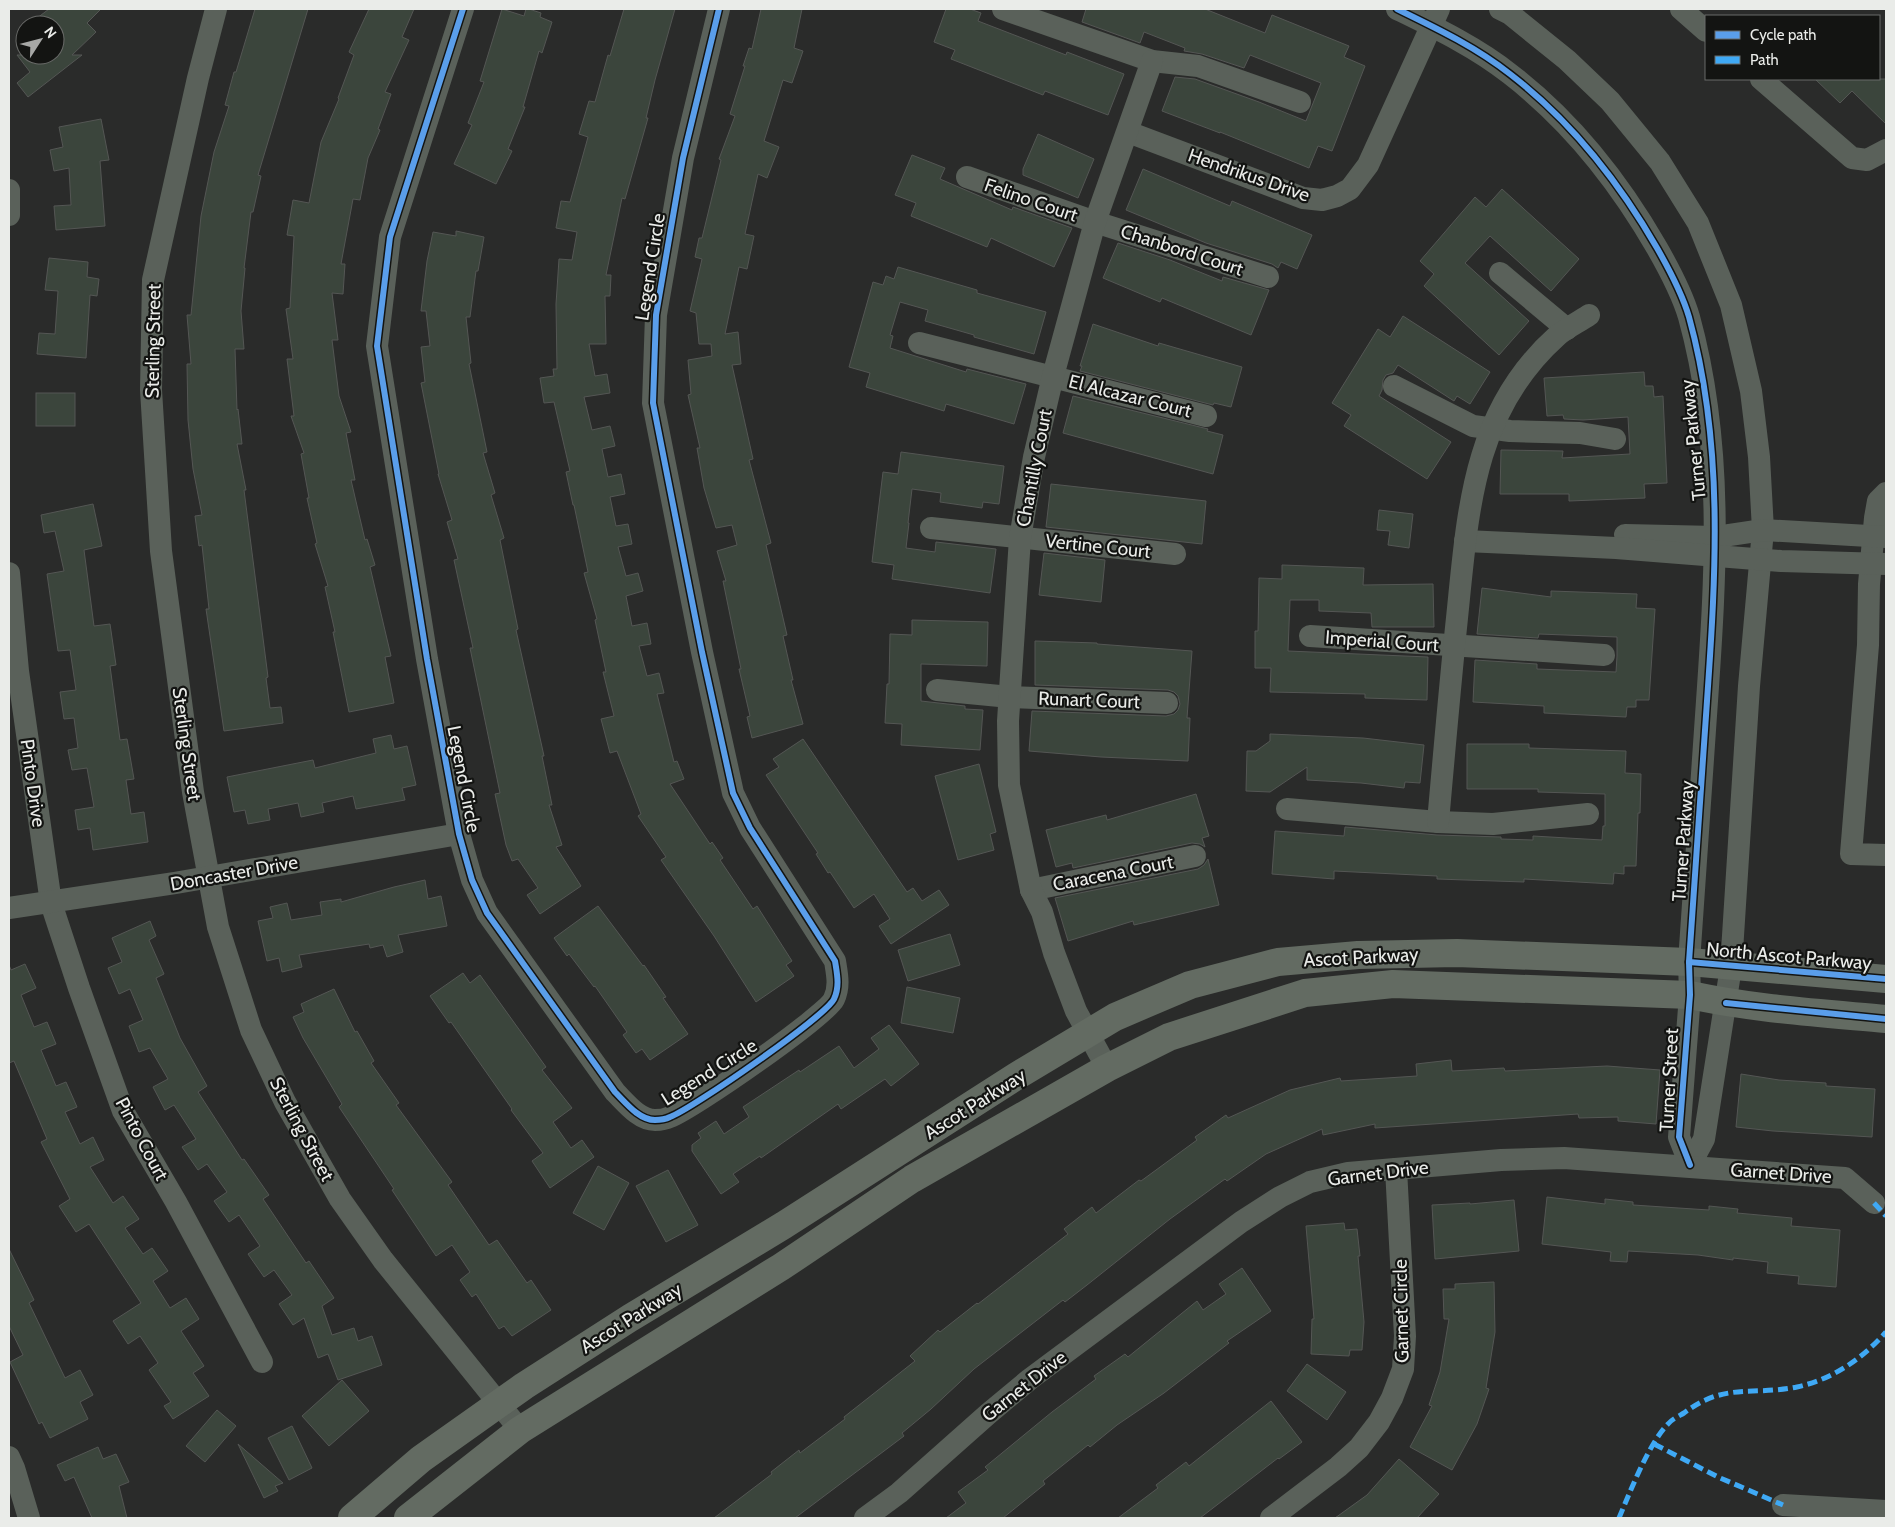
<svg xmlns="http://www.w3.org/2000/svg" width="1895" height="1527" font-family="Cabin,sans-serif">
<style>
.building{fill:#3b453c;stroke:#545654}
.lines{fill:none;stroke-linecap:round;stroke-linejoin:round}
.minor{stroke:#5a615a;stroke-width:22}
.major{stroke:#636b62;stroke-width:28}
.quiet{stroke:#3fa9f5;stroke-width:5;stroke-dasharray:10 5;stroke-linecap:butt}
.cycleway-casing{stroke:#131412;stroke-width:9}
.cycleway{stroke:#5a9eea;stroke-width:6}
.labels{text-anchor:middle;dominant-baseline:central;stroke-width:4.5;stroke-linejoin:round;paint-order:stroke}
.street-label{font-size:19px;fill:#eaece9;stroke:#131412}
</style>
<rect width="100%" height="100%" fill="#2a2b2a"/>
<g class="building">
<polygon points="49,9 101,9 87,23 96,32 72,55 82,55 28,97 17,83 30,72 17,55 55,55 55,25 28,25"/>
<polygon points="255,9 308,9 258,175 261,176 253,212 251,212 244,268 245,268 241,311 244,349 235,349 237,410 238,409 242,444 237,444 246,490 244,490 268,677 266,678 270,708 281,707 283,723 224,731 206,609 209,609 202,545 199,546 195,516 202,515 193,469 188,420 187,364 191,364 187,315 191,315 201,216 214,152 229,106 225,105 234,72 236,72"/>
<polygon points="369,9 414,9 402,37 409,40 385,92 391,94 378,129 380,130 368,158 360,200 353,199 341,264 345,264 343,294 332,293 338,340 332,340 339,396 351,432 346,433 355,480 351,480 365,540 367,539 375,565 370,567 391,656 385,657 394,703 349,712 333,632 335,632 325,587 328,586 315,544 317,543 307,498 309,498 301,454 304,453 291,416 294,416 287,359 293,359 286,309 290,308 294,236 287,235 293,200 309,203 321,142 339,99 338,98 354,55 349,52"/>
<polygon points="502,9 524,16 526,9 529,9 541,13 540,17 552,22 542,53 539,51 523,107 525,107 508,149 512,151 496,184 454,164 472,125 468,123 484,82 480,81"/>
<polygon points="624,9 675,9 655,80 646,118 648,118 625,199 622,198 606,275 611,275 610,296 605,296 606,344 589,344 595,376 607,374 610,393 584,397 592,430 610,426 615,446 602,449 608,477 621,474 625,494 610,497 616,526 628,524 632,544 618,547 626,576 638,573 643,591 626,596 632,626 647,623 651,644 639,646 647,676 659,673 664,693 657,694 674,762 677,761 684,779 670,784 710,844 712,842 723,858 720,860 753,909 757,906 792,961 786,965 794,976 756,1002 714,936 661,860 666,857 638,816 641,814 617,751 610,753 601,719 614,716 603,672 606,672 595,620 597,619 584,573 588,572 574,505 573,505 566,472 570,471 554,402 544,403 540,378 554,376 553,369 557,369 556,304 559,259 572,260 577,232 556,228 561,201 570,202 588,137 579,134 589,101 595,102 608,55 610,56"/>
<polygon points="761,9 802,9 794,48 803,51 792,83 783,80 764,141 779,147 767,178 758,174 745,234 754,236 747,269 739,267 725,334 738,332 741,364 732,365 753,459 749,460 771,543 766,545 787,635 783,636 793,680 791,680 803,724 752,738 747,717 750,716 739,669 741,669 723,581 726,581 717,551 737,545 732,525 716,528 704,488 697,448 700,448 688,395 691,394 688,360 712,356 711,344 699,344 696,313 690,311 702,259 695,257 699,238 702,238 721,160 719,159 735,116 730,114 745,66 743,66 749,48 752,49"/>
<polygon points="946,9 970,9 981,13 978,21 1066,55 1067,52 1124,74 1108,115 1045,91 1043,95 951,59 955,50 934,42"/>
<polygon points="1086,9 1205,9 1265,33 1272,15 1349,46 1344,57 1365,66 1332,151 1318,146 1309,168 1220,132 1220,133 1162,111 1175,77 1195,79 1259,102 1306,121 1321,83 1250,55 1244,68 1202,54 1184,51 1185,48 1144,32 1140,43 1082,22"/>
<polygon points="1815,79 1886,79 1886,124 1852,91 1840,103"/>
<polygon points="101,119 109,160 100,161 105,226 56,230 54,206 71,205 69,168 54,171 50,150 63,147 59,127"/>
<polygon points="1038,134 1094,159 1078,198 1023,175 1023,169"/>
<polygon points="912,155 945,168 940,179 1012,210 1013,207 1072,228 1054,267 991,238 987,247 911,216 916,203 895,195"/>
<polygon points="1143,169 1230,206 1232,201 1312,235 1297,269 1281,262 1278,268 1272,264 1206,243 1126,210"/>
<polygon points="1502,189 1579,259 1551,291 1490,236 1465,263 1529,321 1499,355 1424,286 1434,274 1420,261 1475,197 1486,207"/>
<polygon points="456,231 484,237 478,271 476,271 470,317 466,317 471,363 469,364 487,452 483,453 495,493 491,495 504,538 500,540 518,629 516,630 544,756 542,756 552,805 549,805 562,845 556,847 581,886 540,914 527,895 538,888 518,859 512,861 506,845 495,794 500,793 470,648 473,648 454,560 458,559 447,522 452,520 438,474 439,474 421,383 425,382 421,347 430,346 426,311 421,311 427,261 433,232 456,236"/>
<polygon points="1118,243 1170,260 1222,281 1223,277 1269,290 1251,335 1162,298 1160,302 1103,278"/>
<polygon points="49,258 88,262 87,277 99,279 97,296 90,295 86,358 37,354 39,333 55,334 58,291 45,290"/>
<polygon points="898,267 977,290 977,293 1046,312 1034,354 974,337 974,335 925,321 928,310 900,302 890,335 893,336 890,348 966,372 967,369 1026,384 1014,424 946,404 944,411 866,387 870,373 849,367 873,282 883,285 886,276 894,279"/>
<polygon points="1403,316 1490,372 1470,404 1457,396 1454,401 1398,365 1393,373 1386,375 1383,380 1382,390 1379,396 1451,442 1427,479 1344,426 1351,415 1332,403 1378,329 1390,337"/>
<polygon points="1093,324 1158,346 1159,343 1242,367 1231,407 1214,403 1213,405 1080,371 1082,366 1080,366"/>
<polygon points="1644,372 1645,386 1653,386 1654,397 1663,396 1667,483 1644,484 1645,498 1569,501 1569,494 1500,494 1501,450 1563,451 1562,458 1630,454 1628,417 1583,420 1564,419 1563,415 1547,416 1544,378"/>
<rect x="36" y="393" width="39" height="33"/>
<polygon points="1073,396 1208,429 1207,431 1223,435 1213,474 1063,433"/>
<polygon points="901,452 1004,466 999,504 983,502 982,508 940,502 941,493 912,489 908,523 909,523 906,548 935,552 936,542 996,549 990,593 892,579 894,565 872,562 883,472 898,474"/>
<polygon points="1051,484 1206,501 1202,544 1046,527"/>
<polygon points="93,504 102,546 84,550 94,626 110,624 116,665 110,666 120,740 127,739 134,779 126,780 131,814 144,812 148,842 93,850 90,828 78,830 75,810 94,807 87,768 72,770 68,750 78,748 74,718 64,719 60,692 76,690 70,650 58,651 47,574 64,571 55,531 44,533 41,515"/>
<polygon points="1379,510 1413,514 1409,548 1388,545 1390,531 1377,530"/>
<polygon points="1044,553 1105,560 1101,602 1039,595"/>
<polygon points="1282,565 1364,568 1363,585 1433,584 1434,627 1372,627 1371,613 1319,611 1319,600 1290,600 1288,651 1428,657 1427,700 1365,698 1365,694 1270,692 1271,668 1255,668 1255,631 1258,631 1259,578 1282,579"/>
<polygon points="1482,588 1551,597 1551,591 1637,594 1636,608 1655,609 1649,700 1636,700 1636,707 1627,707 1626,717 1544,713 1544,706 1473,702 1475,660 1537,664 1537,669 1616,672 1617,656 1617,637 1539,634 1538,638 1477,634"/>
<polygon points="912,620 988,622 987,666 921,664 921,701 965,706 965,709 983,710 980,750 901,745 902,724 885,723 887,684 889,684 890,634 912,635"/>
<polygon points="1035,641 1097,643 1097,644 1192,651 1187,718 1190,718 1188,761 1101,757 1029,751 1032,711 1166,716 1174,714 1178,710 1180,704 1178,696 1174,692 1168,690 1035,685"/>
<polygon points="1270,734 1363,738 1424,745 1420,783 1405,782 1404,788 1361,783 1307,780 1307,767 1270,792 1246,791 1247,751 1256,751 1270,741"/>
<polygon points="391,735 394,749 407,746 416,785 402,788 405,800 356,809 353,796 322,803 324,812 301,817 298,803 268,809 270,820 248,824 245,810 234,812 227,777 313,760 315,768 376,753 373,739"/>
<polygon points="803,739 907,892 913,888 922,901 939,890 949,905 891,944 879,926 890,919 874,894 854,908 830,872 828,873 816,854 818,853 766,775 779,767 773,759"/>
<polygon points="1467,744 1529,744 1529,748 1626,751 1625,773 1641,774 1640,813 1638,813 1636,866 1624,866 1624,874 1614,873 1613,884 1524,879 1524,882 1437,879 1437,876 1334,871 1334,879 1272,874 1275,831 1344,836 1345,827 1437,835 1501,837 1501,839 1533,840 1533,836 1602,840 1603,826 1605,826 1605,794 1538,792 1538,789 1467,789"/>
<polygon points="979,764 996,832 990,834 994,850 958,860 935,776"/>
<polygon points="1196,794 1209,836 1202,838 1205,847 1200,844 1192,843 1073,868 1072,863 1056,867 1046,830 1106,815 1107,820"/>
<polygon points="1208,859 1219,905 1134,925 1133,921 1068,941 1055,898 1198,869 1204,865"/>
<polygon points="425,880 428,899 441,896 447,926 398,935 403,952 387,957 383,945 370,948 369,944 299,955 302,967 282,972 279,958 267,961 258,921 273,918 270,907 287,903 291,920 322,915 320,902 341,899 341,902 394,887"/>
<polygon points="598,906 643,966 644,965 666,997 663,998 688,1034 650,1060 642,1049 636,1053 623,1035 627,1032 595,986 594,987 569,954 567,956 554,938"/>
<polygon points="150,921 156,936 149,940 164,974 156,978 180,1038 207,1086 198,1092 242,1160 244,1159 269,1195 263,1199 306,1263 309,1261 334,1298 322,1306 332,1335 354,1328 358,1341 372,1336 382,1365 338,1380 328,1354 318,1358 304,1318 293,1325 279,1304 292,1295 274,1270 264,1277 248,1254 260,1246 239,1215 229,1222 214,1201 227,1192 207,1164 198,1170 182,1147 196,1139 174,1105 165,1110 153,1087 168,1079 150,1048 139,1052 129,1026 143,1020 130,989 119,994 108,968 122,962 112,938"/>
<polygon points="950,934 960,965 908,981 898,950"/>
<polygon points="25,964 36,988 21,995 34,1027 47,1022 56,1044 41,1050 56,1086 66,1082 77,1107 65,1112 80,1144 93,1137 104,1160 90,1167 113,1203 123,1196 139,1219 125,1228 143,1254 152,1248 168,1271 153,1281 170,1308 186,1298 199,1319 181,1331 204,1366 193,1373 209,1396 173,1419 164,1406 171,1402 149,1370 158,1363 140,1336 128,1344 113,1321 141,1303 89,1224 76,1232 59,1206 70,1199 41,1142 47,1139 14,1061 9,1063 9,965 11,970"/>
<polygon points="463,973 470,983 480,975 546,1067 542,1070 572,1108 553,1122 571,1148 582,1140 594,1157 550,1188 532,1161 543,1153 511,1110 512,1109 451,1022 449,1023 430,996"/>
<polygon points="907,987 960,998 953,1033 901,1023"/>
<polygon points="334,989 355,1032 357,1031 374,1061 371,1063 399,1103 396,1105 452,1182 448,1185 489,1245 497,1240 527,1283 531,1280 551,1310 512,1336 504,1326 499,1329 476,1294 472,1297 460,1280 470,1272 452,1245 436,1256 392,1190 394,1189 339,1107 342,1104 303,1038 293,1017 304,1012 301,1004"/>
<polygon points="889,1025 919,1064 891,1086 885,1079 841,1109 838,1104 761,1158 760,1156 733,1174 739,1182 721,1194 692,1151 692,1145 701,1138 698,1133 716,1121 724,1134 749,1117 743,1107 799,1070 800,1072 839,1046 854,1068 879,1049 871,1038"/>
<polygon points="1451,1060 1452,1071 1504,1068 1505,1071 1607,1066 1660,1070 1656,1124 1618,1121 1618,1117 1579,1118 1578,1114 1375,1128 1375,1124 1323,1135 1322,1129 1266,1154 1227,1181 1225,1179 1170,1219 1087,1285 1065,1302 1063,1300 974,1369 931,1409 902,1433 904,1436 795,1518 714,1518 772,1474 771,1472 799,1450 800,1453 845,1419 844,1417 915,1361 910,1356 938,1330 940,1332 977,1303 978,1304 1068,1234 1064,1229 1092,1207 1096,1213 1139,1180 1141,1181 1197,1140 1195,1137 1226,1115 1228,1118 1290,1090 1340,1078 1341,1081 1417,1076 1416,1064"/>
<polygon points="1741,1074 1779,1080 1826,1083 1826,1086 1875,1089 1872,1137 1773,1131 1736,1127"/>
<polygon points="598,1166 629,1183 604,1230 573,1213"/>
<polygon points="668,1170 698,1225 666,1242 636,1186"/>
<polygon points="1547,1197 1605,1204 1605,1199 1633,1202 1633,1205 1709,1210 1709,1206 1738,1209 1737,1213 1792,1218 1791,1226 1840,1230 1836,1287 1798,1284 1799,1276 1767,1273 1768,1262 1733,1258 1733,1260 1698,1255 1628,1251 1627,1262 1610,1261 1611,1252 1542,1244"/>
<polygon points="1514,1200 1519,1251 1435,1259 1432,1205 1470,1203 1470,1204"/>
<polygon points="1344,1223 1345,1230 1357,1229 1360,1256 1358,1256 1364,1322 1362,1350 1350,1350 1349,1356 1311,1354 1312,1319 1314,1319 1306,1226"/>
<polygon points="9,1249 34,1300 29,1303 65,1378 80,1370 93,1395 80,1402 88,1419 50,1438 42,1422 39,1424 10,1362 23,1355 9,1326"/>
<polygon points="1242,1268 1271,1311 1227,1341 1229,1343 1164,1393 1117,1425 1090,1447 1088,1445 1043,1481 1045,1484 1003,1518 946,1518 966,1503 958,1492 988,1470 985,1467 1052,1412 1096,1379 1094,1376 1125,1354 1128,1357 1197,1301 1203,1310 1226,1294 1219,1284"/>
<polygon points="1494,1282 1495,1332 1486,1388 1489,1389 1477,1424 1452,1470 1410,1447 1432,1406 1429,1405 1440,1372 1449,1319 1444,1319 1443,1289 1455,1289 1455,1284"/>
<polygon points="1307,1364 1346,1392 1327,1420 1287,1391"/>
<polygon points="342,1380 369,1411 329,1446 302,1416"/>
<polygon points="1271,1401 1302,1442 1279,1459 1278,1458 1200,1518 1118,1518 1158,1488 1156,1485 1186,1462 1189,1466"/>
<polygon points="217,1410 236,1426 205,1462 186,1446"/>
<polygon points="292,1426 312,1468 289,1480 268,1438"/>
<polygon points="238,1444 283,1483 275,1486 278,1491 264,1498"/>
<polygon points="98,1447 103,1459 116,1454 129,1482 119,1486 127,1518 92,1518 74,1477 65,1481 57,1465"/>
<polygon points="1399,1459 1439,1494 1417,1518 1335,1518 1367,1495"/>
</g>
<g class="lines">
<g class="minor">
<polyline points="216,9 198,78 153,280 151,390 161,551 193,792 218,927 251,1030 285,1102 340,1199 383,1260 520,1430"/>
<path d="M463 9 390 237 377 346 427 659 459 834 472 880 487 913 615 1092C626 1103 639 1120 655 1120 659 1120 666 1119 670 1117 692 1109 826 1016 834 999 840 986 837 974 835 961L750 828 733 793 702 652 653 403 656 315 683 158 719 9"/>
<polyline points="1003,9 1152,61 1198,66 1300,102"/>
<path d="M1397 9C1436 28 1476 47 1510 74 1571 121 1619 182 1657 248 1669 269 1682 293 1689 317 1724 444 1716 572 1707 701 1701 788 1695 875 1689 962L1690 995 1679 1137 1690 1165"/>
<polyline points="1500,9 1510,14 1567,60 1610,101 1660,162 1698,223 1731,305 1751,391 1759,457 1763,530 1749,686 1731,967 1704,1139 1690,1165"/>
<polyline points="1681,9 1706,31"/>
<polyline points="1761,79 1852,158 1867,160 1886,150"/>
<polyline points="1128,132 1303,198 1322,200 1337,196 1350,189 1368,165 1439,9"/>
<polyline points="967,177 1095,222 1268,277"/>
<polyline points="9,190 9,215"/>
<polyline points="1500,273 1567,329"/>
<polyline points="919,343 1206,416"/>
<polyline points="1394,386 1473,426 1510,431 1580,433 1615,439"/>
<polyline points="1886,493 1878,501 1875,518 1869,584 1868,645 1851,854 1886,855"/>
<polyline points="931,528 1175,554"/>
<polyline points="1625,535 1716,537 1763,530 1886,537"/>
<polyline points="1465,541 1616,548 1781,561 1886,564"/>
<polyline points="9,573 18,671 51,903 79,988 123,1111 176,1202 262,1362"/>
<polyline points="1310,636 1604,655"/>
<polyline points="937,690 1010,697 1167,703"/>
<polyline points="1287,809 1438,822 1493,824 1588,814"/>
<path d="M1438 822C1444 754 1450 685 1457 618 1468 512 1472 412 1557 336 1566 328 1579 322 1589 315"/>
<polyline points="1031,890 1195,856"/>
<polyline points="9,908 175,883 459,834"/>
<polyline points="1107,1068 1076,1011 1054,953 1042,912 1031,890 1009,785 1008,721 1020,538 1034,457 1053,376 1095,222 1152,61"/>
<polyline points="9,1457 14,1468 29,1518"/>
<polyline points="1783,1505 1886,1511"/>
<polyline points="865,1518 899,1493 988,1414 1030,1379 1241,1222 1280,1197 1310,1182 1348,1173 1501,1160 1564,1158 1845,1178 1874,1203"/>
<polyline points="1271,1518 1338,1467 1359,1448 1379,1422 1392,1398 1403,1369 1405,1336 1396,1169"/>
</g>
<g class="major">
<polyline points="352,1518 421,1459 524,1386 630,1318 784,1225 1015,1077 1115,1017 1190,985 1278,962 1358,955 1457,953 1689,962 1886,979"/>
<path d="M408 1518 520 1430 781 1267 912 1179 1107 1068 1169 1037 1305 993 1393 984 1690 995C1755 1009 1820 1013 1886 1019"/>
</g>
<g class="quiet">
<polyline points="1874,1203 1886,1216"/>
<polyline points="1654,1444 1718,1477 1783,1505"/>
<path d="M1619 1518C1630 1492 1649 1443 1668 1424 1672 1419 1679 1416 1684 1413 1725 1382 1752 1396 1797 1387 1833 1379 1862 1359 1886 1332"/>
</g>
<g class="cycleway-casing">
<g id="cycleway">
<path d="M463 9 390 237 377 346 427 659 459 834 472 880 487 913 615 1092C626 1103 639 1120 655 1120 659 1120 666 1119 670 1117 692 1109 826 1016 834 999 840 986 837 974 835 961L750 828 733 793 702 652 653 403 656 315 683 158 719 9"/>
<path d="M1397 9C1436 28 1476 47 1510 74 1571 121 1619 182 1657 248 1669 269 1682 293 1689 317 1724 444 1716 572 1707 701 1701 788 1695 875 1689 962L1690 995 1679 1137 1690 1165"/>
<polyline points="1689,962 1886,979"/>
<polyline points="1726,1003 1886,1019"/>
</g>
</g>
<use href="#cycleway" class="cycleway"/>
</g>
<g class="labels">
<g class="street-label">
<text transform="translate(1249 175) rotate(19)">Hendrikus Drive</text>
<text transform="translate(1031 200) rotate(19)">Felino Court</text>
<text transform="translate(1182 250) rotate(18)">Chanbord Court</text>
<text transform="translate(650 267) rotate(-81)">Legend Circle</text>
<text transform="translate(153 341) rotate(-89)">Sterling Street</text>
<text transform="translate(1130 396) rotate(14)">El Alcazar Court</text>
<text transform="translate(1693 440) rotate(-96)">Turner Parkway</text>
<text transform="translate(1034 468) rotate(-79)">Chantilly Court</text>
<text transform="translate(1098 546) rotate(6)">Vertine Court</text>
<text transform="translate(1382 641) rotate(4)">Imperial Court</text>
<text transform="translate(1089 700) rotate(2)">Runart Court</text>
<text transform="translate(187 744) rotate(82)">Sterling Street</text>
<text transform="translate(464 779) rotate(79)">Legend Circle</text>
<text transform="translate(33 783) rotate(82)">Pinto Drive</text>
<text transform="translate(1683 841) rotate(-86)">Turner Parkway</text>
<text transform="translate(234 873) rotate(-10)">Doncaster Drive</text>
<text transform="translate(1113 873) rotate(-11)">Caracena Court</text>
<text transform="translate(1789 956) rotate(5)">North Ascot Parkway</text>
<text transform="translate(1361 957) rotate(-3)">Ascot Parkway</text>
<text transform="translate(709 1072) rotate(-32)">Legend Circle</text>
<text transform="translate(1669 1080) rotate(-87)">Turner Street</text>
<text transform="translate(975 1104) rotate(-32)">Ascot Parkway</text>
<text transform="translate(302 1129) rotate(62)">Sterling Street</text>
<text transform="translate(142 1139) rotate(62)">Pinto Court</text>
<text transform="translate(1378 1173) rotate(-7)">Garnet Drive</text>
<text transform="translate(1781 1173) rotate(4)">Garnet Drive</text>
<text transform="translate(1401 1311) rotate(-91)">Garnet Circle</text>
<text transform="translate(631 1318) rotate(-32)">Ascot Parkway</text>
<text transform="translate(1024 1386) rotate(-38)">Garnet Drive</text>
</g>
</g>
<rect width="1895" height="1527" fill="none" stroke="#eaece9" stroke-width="20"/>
<rect x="1705" y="15" width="175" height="65" fill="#131412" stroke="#696a68"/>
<rect x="1715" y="31" width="25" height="8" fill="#5a9eea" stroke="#696a68"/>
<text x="1750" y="40" font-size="15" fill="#eaece9">Cycle path</text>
<rect x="1715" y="56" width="25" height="8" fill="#3fa9f5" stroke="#696a68"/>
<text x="1750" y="65" font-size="15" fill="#eaece9">Path</text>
<g transform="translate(40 40) rotate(54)"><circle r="24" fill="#131412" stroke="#696a68"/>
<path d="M0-4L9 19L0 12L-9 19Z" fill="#a7a8a6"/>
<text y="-8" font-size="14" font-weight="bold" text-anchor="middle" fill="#eaece9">N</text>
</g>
</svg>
